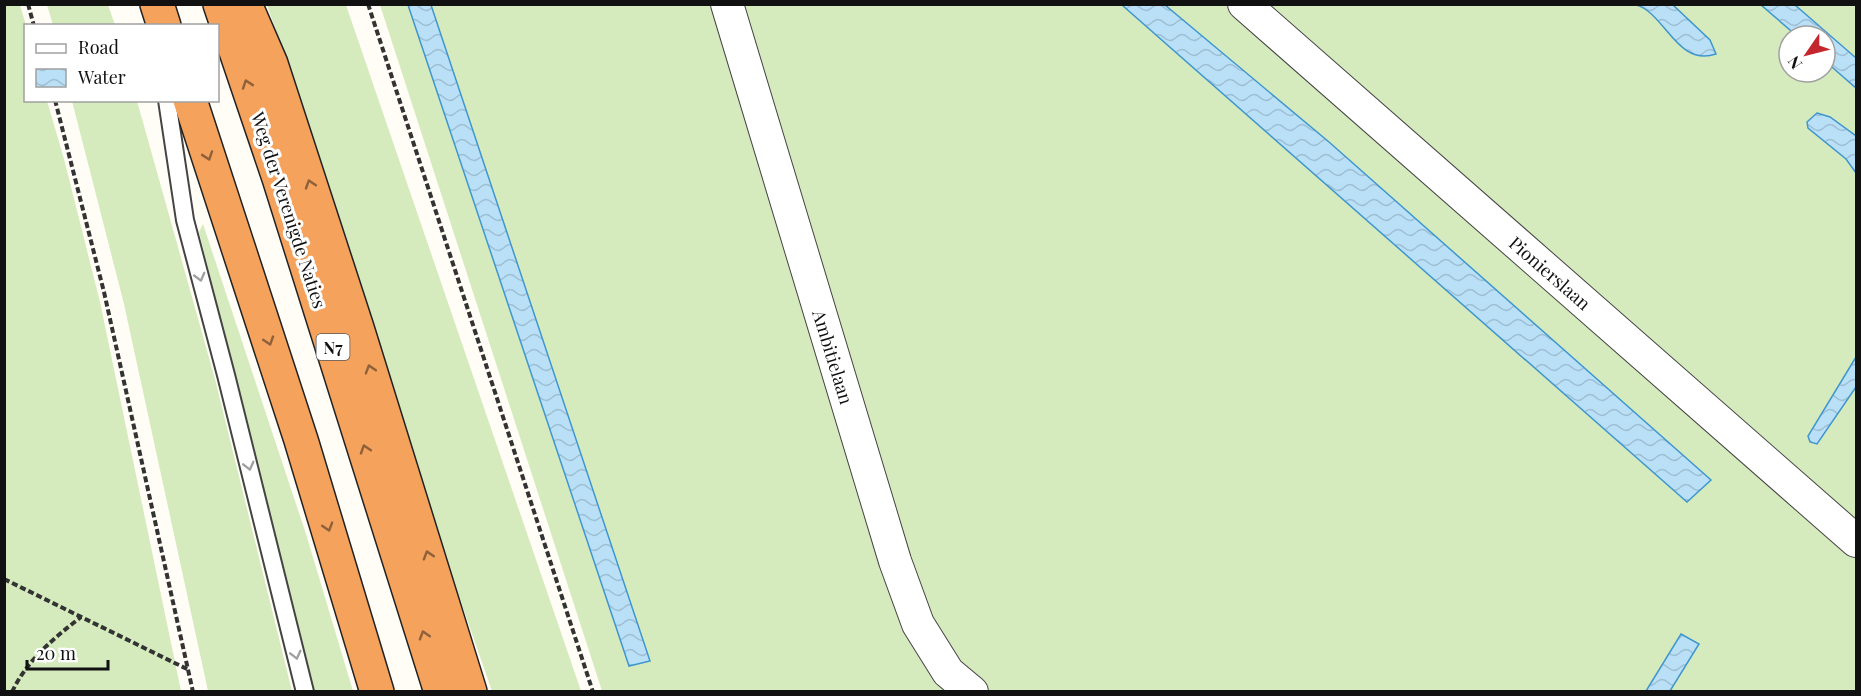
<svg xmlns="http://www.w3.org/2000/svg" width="1861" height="696" font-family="'Playfair Display',serif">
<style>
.grass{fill:#d5ebbd}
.water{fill:url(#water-waves);stroke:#3f96cf;stroke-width:1.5}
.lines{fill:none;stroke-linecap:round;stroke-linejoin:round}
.lane-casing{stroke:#444;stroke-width:20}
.street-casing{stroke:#444;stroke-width:34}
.highway-casing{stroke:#222;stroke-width:36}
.path{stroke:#333;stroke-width:4;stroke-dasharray:6 3;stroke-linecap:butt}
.lane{stroke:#fff;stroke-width:16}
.street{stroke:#fff;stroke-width:32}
.highway{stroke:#f5a25d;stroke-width:33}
.oneway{stroke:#8e613b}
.oneway2{stroke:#a0a0a0}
.labels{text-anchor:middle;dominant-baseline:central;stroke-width:6;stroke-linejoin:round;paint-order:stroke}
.shield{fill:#fff;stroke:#585858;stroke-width:1.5}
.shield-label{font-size:16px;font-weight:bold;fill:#111}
.street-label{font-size:18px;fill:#111;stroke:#fff}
</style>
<defs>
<pattern id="water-waves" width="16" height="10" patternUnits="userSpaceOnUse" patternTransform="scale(1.5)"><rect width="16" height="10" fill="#b9e0f7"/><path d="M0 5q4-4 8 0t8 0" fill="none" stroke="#9ebfd3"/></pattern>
</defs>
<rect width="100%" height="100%" fill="#fffdf5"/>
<g class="grass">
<polygon points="4,5 20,5 26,25 26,100 47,101 64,159 100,302 181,691 5,691"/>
<polygon points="47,5 108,5 115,25 53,25"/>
<polygon points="267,5 346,5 581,691 492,691 375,356 295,85"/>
<polygon points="380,5 408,5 628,665 650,661 431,5 1122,5 1687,502 1329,142 1165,5 1637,5 1649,11 1684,49 1710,40 1673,5 1761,5 1797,36 1789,36 1789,72 1825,72 1825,61 1856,88 1856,136 1855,134 1808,128 1846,159 1856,173 1856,357 1808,436 1817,444 1856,387 1856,691 602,691"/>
<polygon points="1795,5 1856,5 1856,58"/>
<polygon points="72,101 137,101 215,379 292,691 208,691 124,304"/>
<polygon points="203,224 306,534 353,691 314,691 199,232"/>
</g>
<g class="water">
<polygon points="408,5 431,5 650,661 629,666"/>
<polygon points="1122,5 1165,5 1329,142 1711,480 1687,502"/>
<path d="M1637 5H1673L1710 40 1716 54C1683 65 1670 29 1649 12 1646 9 1641 7 1637 5Z"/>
<polygon points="1761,5 1795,5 1856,58 1856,88 1825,61 1825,36 1797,36"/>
<polygon points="1817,113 1830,117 1856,136 1856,173 1846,159 1808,128 1807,122"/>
<polygon points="1856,357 1856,387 1817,444 1810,442 1808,436"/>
<polygon points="1681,634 1699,644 1670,691 1646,691"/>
</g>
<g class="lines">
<g class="lane-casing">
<polyline id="lane" points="167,100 185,220 226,375 305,692"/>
</g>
<g class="street-casing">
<g id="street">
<polyline points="727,4 895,561 918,624 948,672 972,692"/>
<polyline points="1244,4 1856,541"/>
</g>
</g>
<g class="highway-casing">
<g id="highway">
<polyline points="157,4 164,26"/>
<polyline points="220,4 279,178 441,692"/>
<polyline points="245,4 271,64 357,328 470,692"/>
<polyline points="190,100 301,440 377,692"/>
</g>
</g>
<g class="path">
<polyline points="28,4 34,26"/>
<polyline points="368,4 593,692"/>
<polyline points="55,100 104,292 193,692"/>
<polyline points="4,579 189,670"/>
<path d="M12 692C27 660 54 638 81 617"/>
</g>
<use href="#lane" class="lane"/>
<use href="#street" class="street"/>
<use href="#highway" class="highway"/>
</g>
<defs><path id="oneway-chevron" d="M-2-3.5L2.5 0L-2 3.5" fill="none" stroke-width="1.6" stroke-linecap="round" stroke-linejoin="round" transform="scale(1.5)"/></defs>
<g class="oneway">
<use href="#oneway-chevron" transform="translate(247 84) rotate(-109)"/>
<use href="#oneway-chevron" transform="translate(208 156) rotate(71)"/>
<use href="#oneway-chevron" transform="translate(310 184) rotate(-108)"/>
<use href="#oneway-chevron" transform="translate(269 341) rotate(72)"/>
<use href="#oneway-chevron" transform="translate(370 369) rotate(-107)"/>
<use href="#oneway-chevron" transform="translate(365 449) rotate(-108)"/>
<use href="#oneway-chevron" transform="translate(328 527) rotate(73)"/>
<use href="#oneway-chevron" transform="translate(428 555) rotate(-107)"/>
<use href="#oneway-chevron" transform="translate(424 635) rotate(-107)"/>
</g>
<g class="oneway2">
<use href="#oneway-chevron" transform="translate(200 277) rotate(75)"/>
<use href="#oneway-chevron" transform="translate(249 466) rotate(76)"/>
<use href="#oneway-chevron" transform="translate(296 655) rotate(76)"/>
</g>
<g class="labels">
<rect class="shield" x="316.5" y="334" width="33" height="26" rx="4.5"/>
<g class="shield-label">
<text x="333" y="347">N7</text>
</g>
<g class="street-label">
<text transform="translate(289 210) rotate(72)">Weg der Verenigde Naties</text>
<text transform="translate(1550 273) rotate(41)">Pionierslaan</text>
<text transform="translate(833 357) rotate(73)">Ambitielaan</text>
</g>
</g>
<rect width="1861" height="696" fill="none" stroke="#111111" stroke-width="12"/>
<rect x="24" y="24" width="195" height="78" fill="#ffffff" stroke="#a0a0a0" stroke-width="1.5"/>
<rect x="36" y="44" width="30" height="9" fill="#ffffff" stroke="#a0a0a0" stroke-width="1.5"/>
<text x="78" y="54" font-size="18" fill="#111111">Road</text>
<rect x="36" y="69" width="30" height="18" fill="url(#water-waves)" stroke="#a0a0a0" stroke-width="1.5"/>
<text x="78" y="84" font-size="18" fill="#111111">Water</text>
<g transform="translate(1807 54) rotate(235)"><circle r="28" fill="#ffffff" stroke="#a0a0a0" stroke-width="1.5"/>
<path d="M0-4.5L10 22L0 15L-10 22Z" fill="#c4262e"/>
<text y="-9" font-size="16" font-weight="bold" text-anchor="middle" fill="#111111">N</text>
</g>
<path d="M27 660v9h81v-9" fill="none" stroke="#111111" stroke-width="3"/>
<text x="36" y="660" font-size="18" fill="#111111" stroke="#ffffff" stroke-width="4.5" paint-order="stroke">20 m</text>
</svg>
